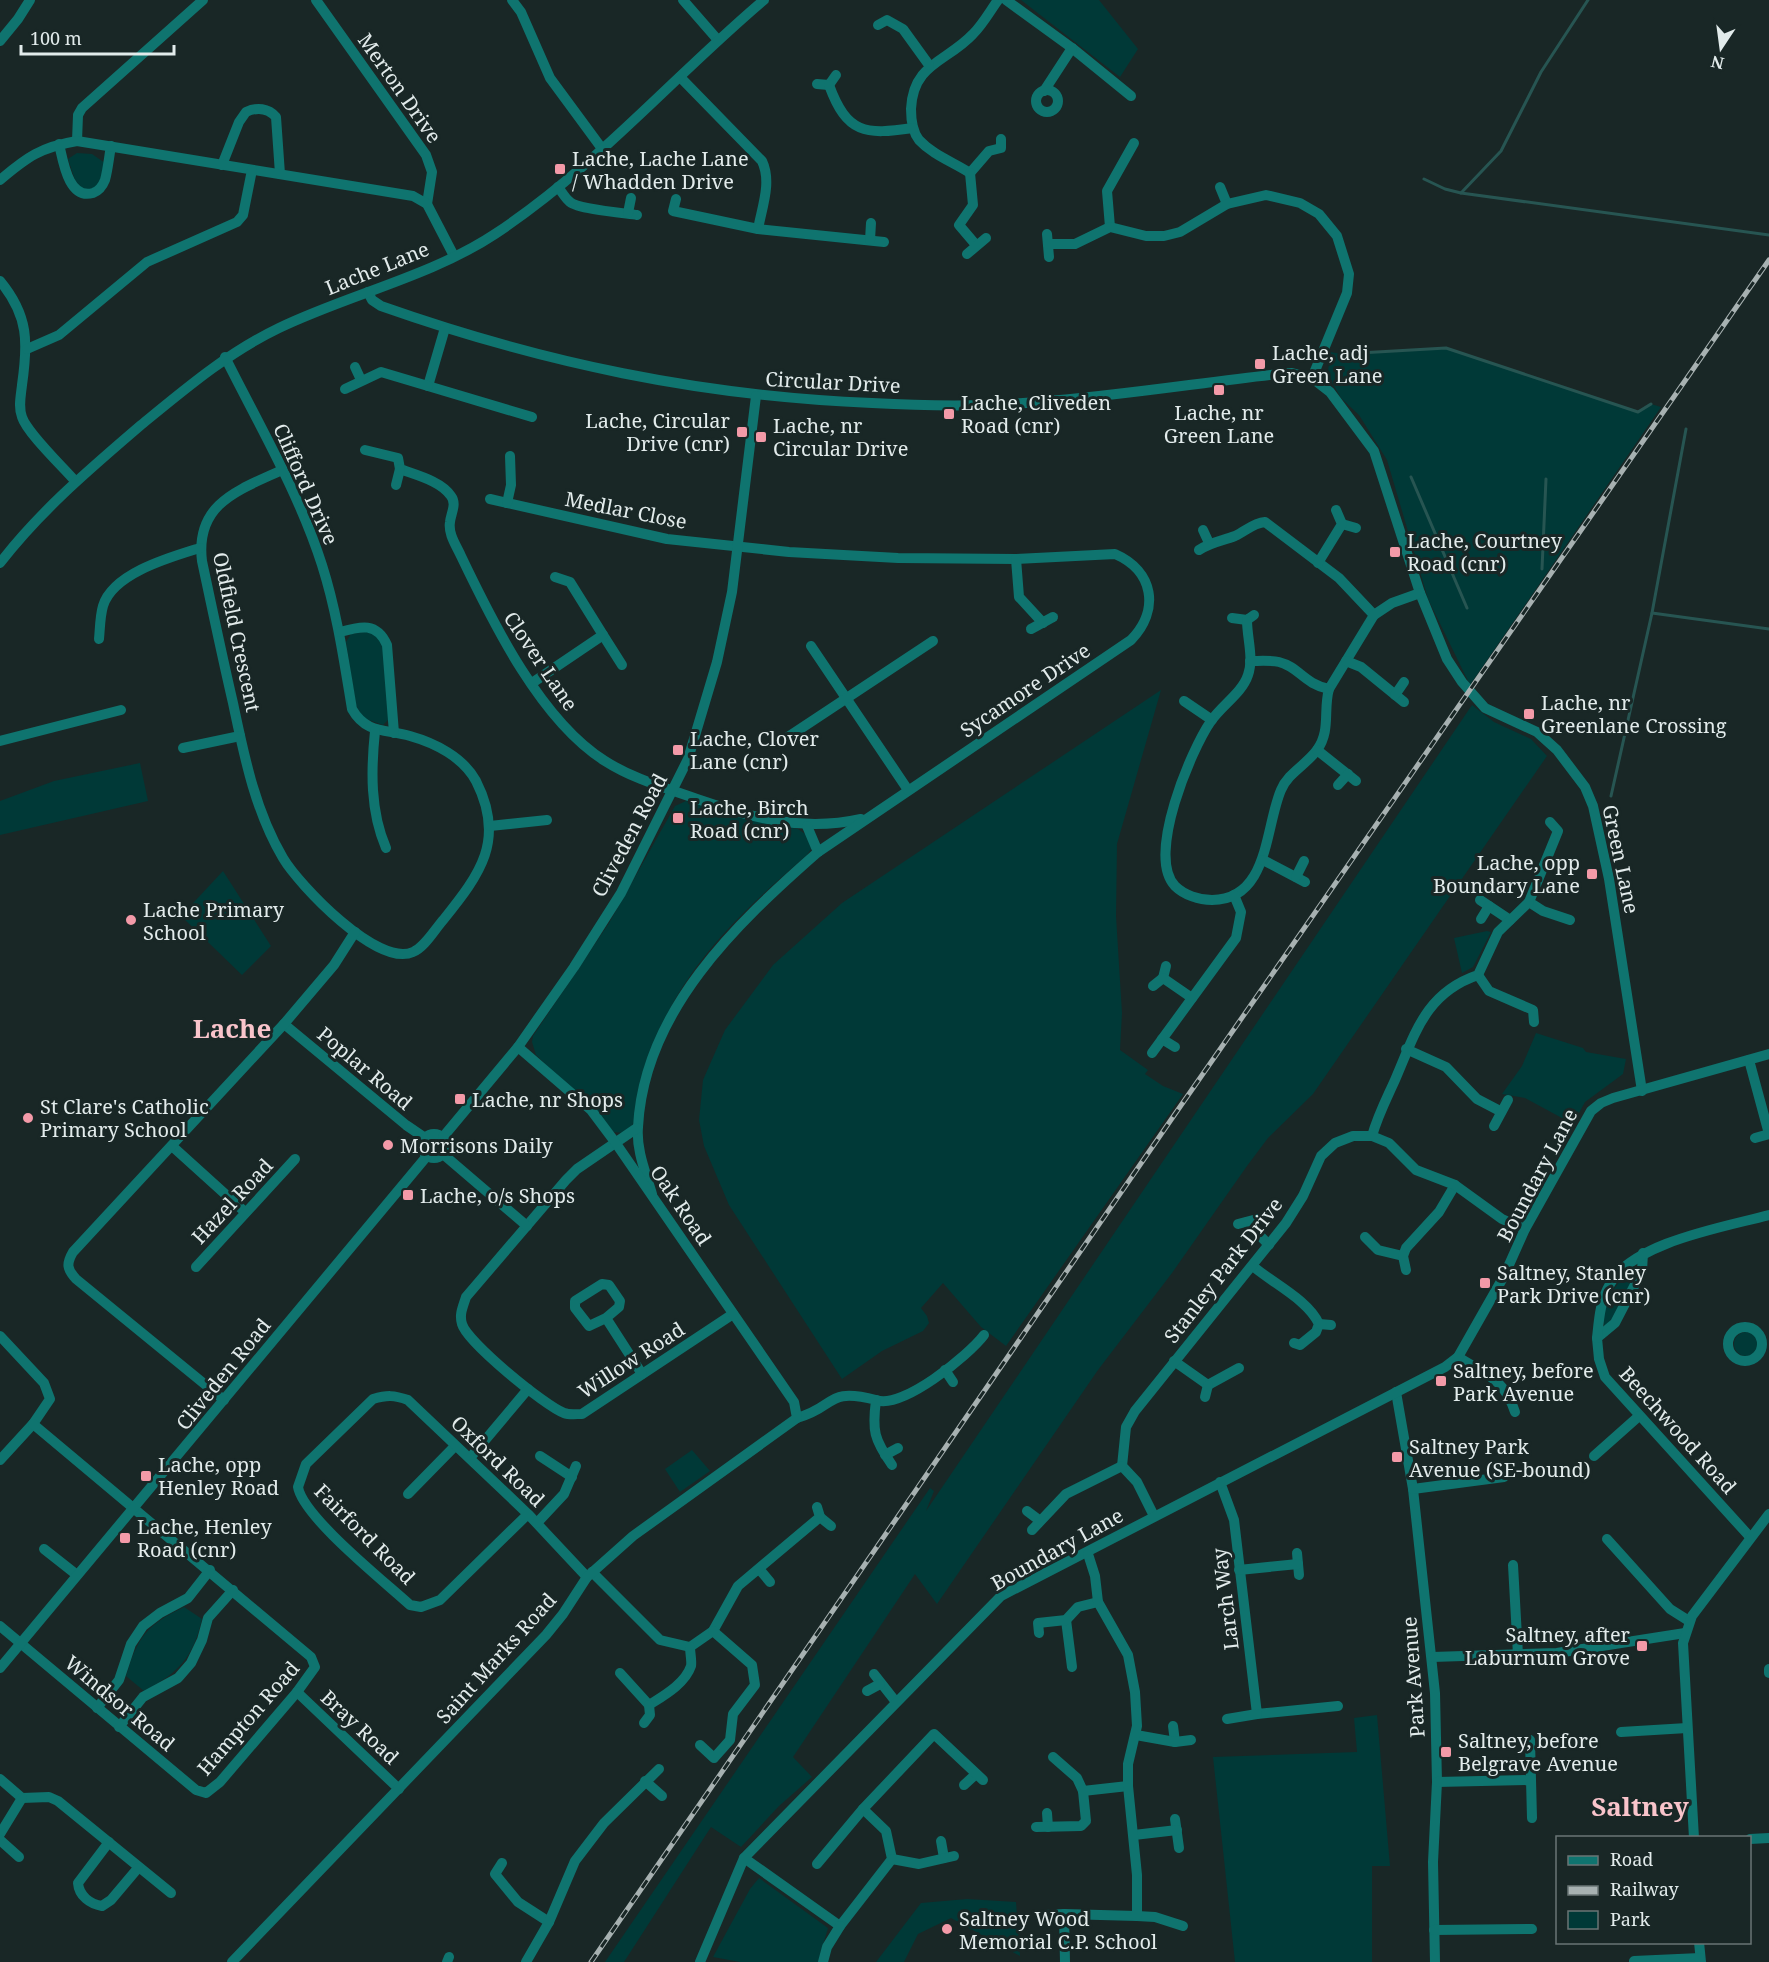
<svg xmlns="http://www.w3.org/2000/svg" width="1769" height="1962" font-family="'Noto Serif',serif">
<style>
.green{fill:#003937}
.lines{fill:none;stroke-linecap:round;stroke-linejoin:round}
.stream{stroke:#275552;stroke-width:3}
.minor{stroke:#0f746f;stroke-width:10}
.rail-casing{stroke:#a7b1b1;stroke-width:5}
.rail{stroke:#192726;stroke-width:3;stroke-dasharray:9;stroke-linecap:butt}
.poi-dot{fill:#f39aa8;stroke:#192726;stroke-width:2}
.labels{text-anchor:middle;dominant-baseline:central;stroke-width:6;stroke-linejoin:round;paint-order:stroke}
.street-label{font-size:20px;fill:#e2ebeb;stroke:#192726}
.poi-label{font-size:20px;fill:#e2ebeb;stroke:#192726;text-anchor:start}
.district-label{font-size:26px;font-weight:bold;fill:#f9c4cb;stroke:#192726}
</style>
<rect width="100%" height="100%" fill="#192726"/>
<g class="green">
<polygon points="1021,0 1099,0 1138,49 1120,77"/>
<polygon points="77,153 92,154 105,163 102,178 94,190 82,189 75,180 68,159"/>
<polygon points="1446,348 1638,412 1651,404 1661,407 1470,685 1428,599 1387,460 1359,415 1341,398 1331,381 1328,372 1330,352 1342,354"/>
<polygon points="372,631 383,642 389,719 383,725 363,718 356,705 346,642 351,634"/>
<polygon points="1161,690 1117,844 1116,916 1122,1013 1120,1050 1148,1070 1145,1074 1163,1086 1183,1094 1006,1346 981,1327 943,1283 921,1308 927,1316 929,1323 923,1331 882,1351 842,1379 729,1205 704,1146 699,1120 703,1080 725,1030 773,965 842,903"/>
<polygon points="1472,705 1494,722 1531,739 1547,756 1313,1094 1268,1138 1247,1166 1172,1273 1098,1370 937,1604 915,1574 793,1757 812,1777 779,1806 741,1847 711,1827 624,1962 605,1962 930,1488 934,1491 926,1511"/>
<polygon points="140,763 148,801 0,835 0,801 54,781"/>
<path d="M686 801 759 822 798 829 808 836 813 846 807 855C757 898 704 946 672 1005 654 1040 649 1090 631 1128L623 1133 614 1132 536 1055 532 1042 533 1036 609 923 675 806Z"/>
<polygon points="223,871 271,946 242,975 181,916"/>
<polygon points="1487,931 1491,932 1473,967 1462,973 1454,938"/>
<polygon points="1536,1033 1583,1048 1586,1052 1626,1059 1623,1074 1585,1102 1573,1124 1525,1098 1502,1094 1522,1066"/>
<path d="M1636 1266 1639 1267 1618 1311 1605 1327C1598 1306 1619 1278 1636 1266Z"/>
<circle cx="1746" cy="1344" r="12"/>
<polygon points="692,1450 710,1471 680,1492 665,1469"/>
<path d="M184 1607 202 1619C193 1658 178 1673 144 1691L126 1676C137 1637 148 1624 184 1607Z"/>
<polygon points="1377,1715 1390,1866 1372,1866 1372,1962 1235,1962 1213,1757 1357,1752 1354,1718"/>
<polygon points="759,1878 828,1928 818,1962 740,1962 713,1957 750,1889"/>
<polygon points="967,1899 1016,1902 1020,1956 951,1918 918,1934 904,1962 876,1962 921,1903"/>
</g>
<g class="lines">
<g class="stream">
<polyline points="1424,179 1445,189 1461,193 1501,151 1541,72 1588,0"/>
<polyline points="1461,193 1769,235"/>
<polyline points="1342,354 1446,348 1638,412 1651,404"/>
<polyline points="1411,477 1467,608"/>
<polyline points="1542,569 1546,479"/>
<polyline points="1652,613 1769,629"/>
<polyline points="1611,796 1652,613 1686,429"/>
</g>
<g class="minor">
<polyline points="316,0 426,155 432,172 427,204"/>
<polyline points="512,0 521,12 550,78 603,150"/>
<polyline points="683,0 717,39"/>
<path d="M998 0C990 11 983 24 973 34 947 62 913 63 911 109 911 120 912 131 919 140 933 155 953 162 970 173L989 151 1001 148V139"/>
<polyline points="1006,0 1072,48 1131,96"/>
<polyline points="878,25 887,20 903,29 929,65"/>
<polyline points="0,41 18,19 30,0"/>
<path d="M680 77 762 161C772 182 762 207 758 229"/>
<polyline points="817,84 829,85 836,75"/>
<path d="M829 85C847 134 865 135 913 128"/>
<circle cx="1047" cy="101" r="11"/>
<polyline points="1044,91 1072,48"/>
<polyline points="77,141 78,115 82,108 203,0"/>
<path d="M59 144C63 160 68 200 93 193 99 191 103 185 105 180 108 169 109 157 111 146"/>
<path d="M222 165 239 122 246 112C257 107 268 108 276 117L280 174"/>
<polyline points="970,173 973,205 959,225 976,245"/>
<path d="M0 180C27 157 41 147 77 141L413 196 427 204 454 256"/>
<path d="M558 187C562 192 565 198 570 202 578 209 623 213 637 215"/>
<polyline points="1220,187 1227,204"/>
<polyline points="676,199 673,211 758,229 884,242"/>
<polyline points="628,213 631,198"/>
<polyline points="1110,227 1107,191 1134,143"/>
<polyline points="1047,234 1049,257"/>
<polyline points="870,240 871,223"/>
<polyline points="1048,244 1075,244 1110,227 1146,236 1164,236 1180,232 1227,204 1266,195 1300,203 1319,214 1337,236 1349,274 1347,293 1312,378"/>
<polyline points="967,254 986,238"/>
<path d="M0 281C29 316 28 343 22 385 21 395 18 407 22 417 27 433 63 467 75 481"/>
<path d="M368 292 372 300 381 306C543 363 700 396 872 403 927 406 982 407 1037 402 1117 396 1198 383 1278 374L1292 373 1312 378 1330 392 1374 451 1420 593 1447 659 1462 682 1485 708 1537 732 1557 750 1585 787 1593 806 1609 879 1642 1091"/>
<polyline points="445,328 428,386 532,417"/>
<polyline points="27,349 59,335 147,262 237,222 243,215 252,170"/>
<path d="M225 357C259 425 299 493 322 565 337 612 344 661 352 709 366 734 386 729 410 736 435 743 463 757 476 781 506 840 480 874 444 919 435 929 425 947 413 952 378 968 299 885 283 858 255 811 244 755 233 703 222 656 212 608 202 561 195 503 239 490 282 470"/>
<polyline points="355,367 361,380"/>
<polyline points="345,389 381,372 428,386"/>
<path d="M365 450 398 458 400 469C416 475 441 481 451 496 457 504 451 513 450 522 448 534 456 545 461 556 493 623 541 721 605 761 633 779 666 788 697 799 752 818 803 832 861 819"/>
<polyline points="396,485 400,469"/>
<path d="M490 499 667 539 789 552 898 558 1016 559 1115 554C1154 571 1160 610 1131 640L818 852C736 924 644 1011 638 1127 636 1150 646 1173 652 1194"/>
<polyline points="507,503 511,485 510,456"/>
<polyline points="1342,524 1356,528"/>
<polyline points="1203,530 1209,543"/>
<path d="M1199 550C1211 542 1222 541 1235 536 1246 531 1253 523 1265 522L1339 578 1374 615"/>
<polyline points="1016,559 1019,597 1043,623"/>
<path d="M0 563C41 510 91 468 141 425 185 389 227 353 279 328 347 295 432 276 495 234 595 168 673 77 764 0"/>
<polyline points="1318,563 1342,524 1336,510"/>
<polyline points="1232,618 1247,620 1254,615"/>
<path d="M1247 620C1247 638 1254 658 1248 675 1242 693 1222 705 1211 721 1191 750 1146 856 1175 886 1184 895 1199 900 1212 900 1269 900 1265 827 1281 790 1288 773 1306 765 1317 750 1331 731 1323 710 1329 689L1374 615 1392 603 1420 593"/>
<polyline points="1031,629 1053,617"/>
<path d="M340 632C361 626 377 622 387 645L394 733"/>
<polyline points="603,635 622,665"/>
<path d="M99 639C100 629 100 616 103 606 113 573 171 557 200 548"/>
<polyline points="811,646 908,790"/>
<path d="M1250 661C1259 661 1271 660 1279 662 1299 667 1304 684 1329 689"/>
<polyline points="1346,661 1361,667 1404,702"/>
<polyline points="532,683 603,635 570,582 555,577"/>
<polyline points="1395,695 1404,682"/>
<polyline points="1184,701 1212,720"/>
<path d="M375 731C371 770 370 811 386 848"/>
<polyline points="788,737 933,641"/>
<polyline points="0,741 121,710"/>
<polyline points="183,748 240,736"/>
<polyline points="1317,750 1356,781"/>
<polyline points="1338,785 1348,774"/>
<polyline points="1550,822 1558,831 1529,902 1543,911 1570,920"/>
<polyline points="490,826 547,820"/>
<polyline points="807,826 818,852"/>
<polyline points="1263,860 1305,882"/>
<polyline points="1296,877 1304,861"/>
<polyline points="1480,900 1510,920"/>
<polyline points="1481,919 1489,906"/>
<polyline points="1478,975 1489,991 1533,1010 1534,1022"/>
<polyline points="1163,978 1166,966"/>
<polyline points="1153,986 1163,978 1192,998"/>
<polyline points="284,1024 406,1125 425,1138"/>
<polyline points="1162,1039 1175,1047"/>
<polyline points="1406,1049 1446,1067 1477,1099 1500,1111"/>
<polyline points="1152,1053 1236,938 1241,912 1234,895"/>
<polyline points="1749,1060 1769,1134"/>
<polyline points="1494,1126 1508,1100"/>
<path d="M637 1128 577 1169 566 1180 466 1297C463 1307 459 1314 462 1324 467 1342 545 1406 564 1413 569 1415 576 1414 582 1414L733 1314"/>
<circle cx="434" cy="1146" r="12"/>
<path d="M1372 1136C1378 1115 1386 1100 1395 1080 1415 1034 1425 993 1478 975L1498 932 1529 902"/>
<polyline points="443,1137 518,1047 574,967 621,893 688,759 717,662 732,592 756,396"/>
<polyline points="1755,1138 1769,1134"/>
<polyline points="172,1146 245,1212"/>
<polyline points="444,1155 527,1226"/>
<polyline points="1247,1222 1269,1245"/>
<polyline points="1238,1224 1257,1219"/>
<polyline points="1365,1237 1378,1250 1403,1256"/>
<polyline points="1643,1253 1642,1271 1615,1323 1597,1338 1599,1359 1605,1377 1750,1537"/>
<polyline points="196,1267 295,1159"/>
<path d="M1254 1267C1274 1284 1308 1300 1319 1324L1316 1332 1300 1345 1294 1343"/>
<polyline points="1406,1270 1403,1256 1406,1248 1439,1212 1455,1185"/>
<polyline points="606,1318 619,1307 620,1301 609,1285 602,1284 575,1301 575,1308 589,1326 606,1318 642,1374"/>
<polyline points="1319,1324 1331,1325"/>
<circle cx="1745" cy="1344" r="17"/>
<polyline points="0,1336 44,1383 50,1399 33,1424 0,1460"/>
<path d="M1597 1338C1599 1319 1600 1301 1610 1284 1633 1242 1725 1227 1769 1215"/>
<path d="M1458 1357C1486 1375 1504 1378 1515 1412"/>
<polyline points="1174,1361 1208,1385 1239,1368"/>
<polyline points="945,1370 953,1382"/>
<polyline points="1396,1392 1413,1489 1435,1693 1437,1782 1433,1862 1435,1962"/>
<polyline points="1205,1397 1208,1385"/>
<path d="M224 1400 76 1279C67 1269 66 1264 73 1252L284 1024 334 965 355 932"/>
<path d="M876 1400C902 1410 969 1355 984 1335"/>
<path d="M797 1418C837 1407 825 1387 876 1400 872 1431 874 1439 892 1465"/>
<polyline points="885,1455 898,1448"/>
<polyline points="540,1456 572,1477"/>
<polyline points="1594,1456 1639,1416"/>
<polyline points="470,1458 528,1389"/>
<polyline points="1220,1482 1234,1520 1257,1714 1338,1706"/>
<polyline points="1413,1489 1504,1477"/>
<polyline points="408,1494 455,1446"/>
<polyline points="1027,1511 1039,1520"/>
<path d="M528 1514 440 1600 421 1607 410 1605C385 1582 303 1517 298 1487L306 1464 373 1399C387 1395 394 1395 408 1400L528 1514 587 1577"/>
<polyline points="1154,1516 1137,1482 1122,1466 1126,1427 1135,1411 1286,1223 1303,1196 1321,1156 1335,1143 1353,1136 1372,1136 1389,1143 1416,1170 1455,1185 1502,1219 1525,1229"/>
<polyline points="820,1517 831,1526"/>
<polyline points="537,1523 564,1494 576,1466"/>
<polyline points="1032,1530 1066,1494 1122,1466"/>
<polyline points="1607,1539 1670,1609 1689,1621"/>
<polyline points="44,1549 77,1575"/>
<polyline points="1297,1553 1299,1575"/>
<polyline points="1513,1565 1518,1655"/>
<polyline points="760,1570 770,1582"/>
<polyline points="1239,1570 1298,1564"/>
<polyline points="592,1572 660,1640 690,1647 713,1631 738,1586 820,1517 817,1507"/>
<polyline points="1066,1620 1072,1667"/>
<polyline points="0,1626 196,1790 206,1793 220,1782 297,1692 315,1667 311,1657 33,1424"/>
<polyline points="1039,1633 1038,1623 1066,1620 1078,1607 1098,1602"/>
<polyline points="1432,1657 1557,1653 1685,1633"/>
<polyline points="0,1668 427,1156"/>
<polyline points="1769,1669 1769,1673"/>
<path d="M620 1673 649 1705C663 1696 685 1684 691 1666 692 1661 690 1653 690 1647"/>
<polyline points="874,1674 896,1702"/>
<polyline points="867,1691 880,1684"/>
<polyline points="297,1692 399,1789"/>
<polyline points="97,1708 119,1680 131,1644 143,1626 160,1613 188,1598 210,1570"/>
<polyline points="1227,1719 1257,1714"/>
<polyline points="644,1723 650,1715 649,1705"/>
<polyline points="1173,1726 1175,1742"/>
<polyline points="119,1727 143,1697 178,1678 191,1663 202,1640 208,1618 233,1590"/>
<polyline points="1621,1732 1687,1728"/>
<polyline points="1136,1735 1175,1742 1191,1740"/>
<polyline points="1530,1740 1531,1780"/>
<polyline points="700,1745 714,1758 730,1740 733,1714 755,1685 752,1665 713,1631"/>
<polyline points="1053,1757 1077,1778 1083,1791"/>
<polyline points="0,1779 22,1798"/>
<polyline points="645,1781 662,1796"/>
<polyline points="1437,1782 1531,1780 1532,1818"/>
<polyline points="964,1785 976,1774"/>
<polyline points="22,1798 49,1797 58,1801 171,1893"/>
<polyline points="1047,1813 1048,1827"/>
<polyline points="1175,1819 1179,1848"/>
<polyline points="1036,1827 1081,1826 1086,1821 1083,1791 1128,1786"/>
<polyline points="0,1834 22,1798"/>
<polyline points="1134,1835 1177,1830"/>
<polyline points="1694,1838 1683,1643 1692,1616 1769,1514"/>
<polyline points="1750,1839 1769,1838"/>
<polyline points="0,1840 19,1857"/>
<polyline points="941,1841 944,1858"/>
<path d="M109 1842 78 1883C79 1896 90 1904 102 1906L111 1900 138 1868"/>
<polyline points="744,1858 840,1926 892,1859 886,1831 863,1809"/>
<polyline points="892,1859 919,1864 954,1856"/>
<polyline points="502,1863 495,1874 518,1902 549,1922"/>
<polyline points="817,1864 863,1809 934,1734 983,1780"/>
<polyline points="1045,1915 1064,1914"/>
<polyline points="1137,1916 1155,1917 1183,1926"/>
<polyline points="1434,1930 1532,1929"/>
<polyline points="1699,1942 1701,1962"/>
<polyline points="1634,1961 1700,1958"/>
<polyline points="232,1962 546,1635 563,1614 587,1577 633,1536 797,1418 794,1402 615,1142 591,1110 518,1047"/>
<polyline points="447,1962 449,1957"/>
<polyline points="526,1962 549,1922 575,1861 604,1823 659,1769"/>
<polyline points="700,1962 744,1858 1001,1596 1445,1367 1458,1357 1504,1276 1525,1229 1591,1111 1601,1103 1613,1098 1769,1054"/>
<polyline points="823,1962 827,1947 840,1926"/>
<polyline points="1065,1962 1064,1914 1137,1916 1137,1875 1128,1786 1128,1764 1137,1726 1135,1692 1128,1655 1098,1602 1095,1576 1088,1554"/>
</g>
<g class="rail-casing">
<polyline id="rail" points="591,1962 1175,1114 1769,260"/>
</g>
<use href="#rail" class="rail"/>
</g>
<g class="poi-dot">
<rect x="554" y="163" width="12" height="12" rx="3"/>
<rect x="1254" y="358" width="12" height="12" rx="3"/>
<rect x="1213" y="384" width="12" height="12" rx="3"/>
<rect x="943" y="408" width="12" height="12" rx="3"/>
<rect x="736" y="426" width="12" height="12" rx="3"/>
<rect x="755" y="431" width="12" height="12" rx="3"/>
<rect x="1389" y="546" width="12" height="12" rx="3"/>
<rect x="1523" y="708" width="12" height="12" rx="3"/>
<rect x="672" y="744" width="12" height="12" rx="3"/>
<rect x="672" y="812" width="12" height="12" rx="3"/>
<rect x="1586" y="868" width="12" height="12" rx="3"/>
<circle cx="131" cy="920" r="6"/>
<rect x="454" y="1093" width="12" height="12" rx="3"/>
<circle cx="28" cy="1118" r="6"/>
<circle cx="388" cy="1145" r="6"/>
<rect x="402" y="1189" width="12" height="12" rx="3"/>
<rect x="1479" y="1277" width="12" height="12" rx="3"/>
<rect x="1435" y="1375" width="12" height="12" rx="3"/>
<rect x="1391" y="1451" width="12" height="12" rx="3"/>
<rect x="140" y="1470" width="12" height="12" rx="3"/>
<rect x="119" y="1532" width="12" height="12" rx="3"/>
<rect x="1636" y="1640" width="12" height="12" rx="3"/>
<rect x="1440" y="1746" width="12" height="12" rx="3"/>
<circle cx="947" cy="1929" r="6"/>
</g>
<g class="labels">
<g class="street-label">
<text transform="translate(400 88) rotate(55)">Merton Drive</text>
<text transform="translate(377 268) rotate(-22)">Lache Lane</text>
<text transform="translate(833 382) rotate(3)">Circular Drive</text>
<text transform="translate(306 484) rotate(66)">Clifford Drive</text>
<text transform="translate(626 510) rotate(11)">Medlar Close</text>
<text transform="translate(237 632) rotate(78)">Oldfield Crescent</text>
<text transform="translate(541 661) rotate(56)">Clover Lane</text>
<text transform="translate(1025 690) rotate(-34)">Sycamore Drive</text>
<text transform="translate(629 835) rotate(-62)">Cliveden Road</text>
<text transform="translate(1621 859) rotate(78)">Green Lane</text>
<text transform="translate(365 1068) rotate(40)">Poplar Road</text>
<text transform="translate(1537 1175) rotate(-62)">Boundary Lane</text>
<text transform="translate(232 1201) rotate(-47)">Hazel Road</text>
<text transform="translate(681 1205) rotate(56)">Oak Road</text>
<text transform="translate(1223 1270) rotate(-52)">Stanley Park Drive</text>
<text transform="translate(631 1360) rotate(-33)">Willow Road</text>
<text transform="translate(223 1374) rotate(-51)">Cliveden Road</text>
<text transform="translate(1678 1430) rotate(48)">Beechwood Road</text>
<text transform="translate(498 1461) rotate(44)">Oxford Road</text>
<text transform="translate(365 1534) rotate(45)">Fairford Road</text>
<text transform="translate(1057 1549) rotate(-29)">Boundary Lane</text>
<text transform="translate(1225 1599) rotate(-97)">Larch Way</text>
<text transform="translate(496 1658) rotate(-48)">Saint Marks Road</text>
<text transform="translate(1413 1677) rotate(-94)">Park Avenue</text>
<text transform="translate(120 1703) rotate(40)">Windsor Road</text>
<text transform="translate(248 1718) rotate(-49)">Hampton Road</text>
<text transform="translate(360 1727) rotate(43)">Bray Road</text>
</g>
<g class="poi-label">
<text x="572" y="158">Lache, Lache Lane<tspan x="572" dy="23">/ Whadden Drive</tspan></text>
<text x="1272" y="352">Lache, adj<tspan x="1272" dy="23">Green Lane</tspan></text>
<text x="961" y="402">Lache, Cliveden<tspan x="961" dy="23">Road (cnr)</tspan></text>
<text x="1219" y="412" text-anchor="middle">Lache, nr<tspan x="1219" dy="23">Green Lane</tspan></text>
<text x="730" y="420" text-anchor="end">Lache, Circular<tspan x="730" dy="23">Drive (cnr)</tspan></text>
<text x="773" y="425">Lache, nr<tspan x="773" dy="23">Circular Drive</tspan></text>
<text x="1407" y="540">Lache, Courtney<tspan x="1407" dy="23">Road (cnr)</tspan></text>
<text x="1541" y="702">Lache, nr<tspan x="1541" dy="23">Greenlane Crossing</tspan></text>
<text x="690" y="738">Lache, Clover<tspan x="690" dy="23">Lane (cnr)</tspan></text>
<text x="690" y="807">Lache, Birch<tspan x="690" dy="23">Road (cnr)</tspan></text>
<text x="1580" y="862" text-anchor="end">Lache, opp<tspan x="1580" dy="23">Boundary Lane</tspan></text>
<text x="143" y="909">Lache Primary<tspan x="143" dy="23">School</tspan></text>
<text x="472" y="1099">Lache, nr Shops</text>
<text x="40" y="1106">St Clare's Catholic<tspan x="40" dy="23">Primary School</tspan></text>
<text x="400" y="1145">Morrisons Daily</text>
<text x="420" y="1195">Lache, o/s Shops</text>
<text x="1497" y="1272">Saltney, Stanley<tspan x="1497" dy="23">Park Drive (cnr)</tspan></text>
<text x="1453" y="1370">Saltney, before<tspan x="1453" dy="23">Park Avenue</tspan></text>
<text x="1409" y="1446">Saltney Park<tspan x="1409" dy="23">Avenue (SE-bound)</tspan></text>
<text x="158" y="1464">Lache, opp<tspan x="158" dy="23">Henley Road</tspan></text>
<text x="137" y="1526">Lache, Henley<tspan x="137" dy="23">Road (cnr)</tspan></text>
<text x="1630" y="1634" text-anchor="end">Saltney, after<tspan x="1630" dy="23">Laburnum Grove</tspan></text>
<text x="1458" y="1740">Saltney, before<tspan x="1458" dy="23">Belgrave Avenue</tspan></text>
<text x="959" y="1918">Saltney Wood<tspan x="959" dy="23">Memorial C.P. School</tspan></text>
</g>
<g class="district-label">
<text x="232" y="1028">Lache</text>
<text x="1640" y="1806">Saltney</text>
</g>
</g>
<rect x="1556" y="1836" width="195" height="108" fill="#192726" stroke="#697575" stroke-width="1.5"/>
<rect x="1568" y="1856" width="30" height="9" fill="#0f746f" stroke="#697575" stroke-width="1.5"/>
<text x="1610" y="1866" font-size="18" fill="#e2ebeb">Road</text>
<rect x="1568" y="1886" width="30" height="9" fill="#a7b1b1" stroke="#697575" stroke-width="1.5"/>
<text x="1610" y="1896" font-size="18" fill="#e2ebeb">Railway</text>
<rect x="1568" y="1911" width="30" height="18" fill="#003937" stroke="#697575" stroke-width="1.5"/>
<text x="1610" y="1926" font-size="18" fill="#e2ebeb">Park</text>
<g transform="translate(1721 48) rotate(193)" stroke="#192726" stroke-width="4.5" paint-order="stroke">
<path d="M0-4.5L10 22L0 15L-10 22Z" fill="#e2ebeb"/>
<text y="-9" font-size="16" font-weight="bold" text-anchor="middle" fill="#e2ebeb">N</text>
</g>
<path d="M21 45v9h153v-9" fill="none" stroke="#e2ebeb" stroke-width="3"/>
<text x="30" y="45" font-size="18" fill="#e2ebeb" stroke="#192726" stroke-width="4.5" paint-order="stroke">100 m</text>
</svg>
